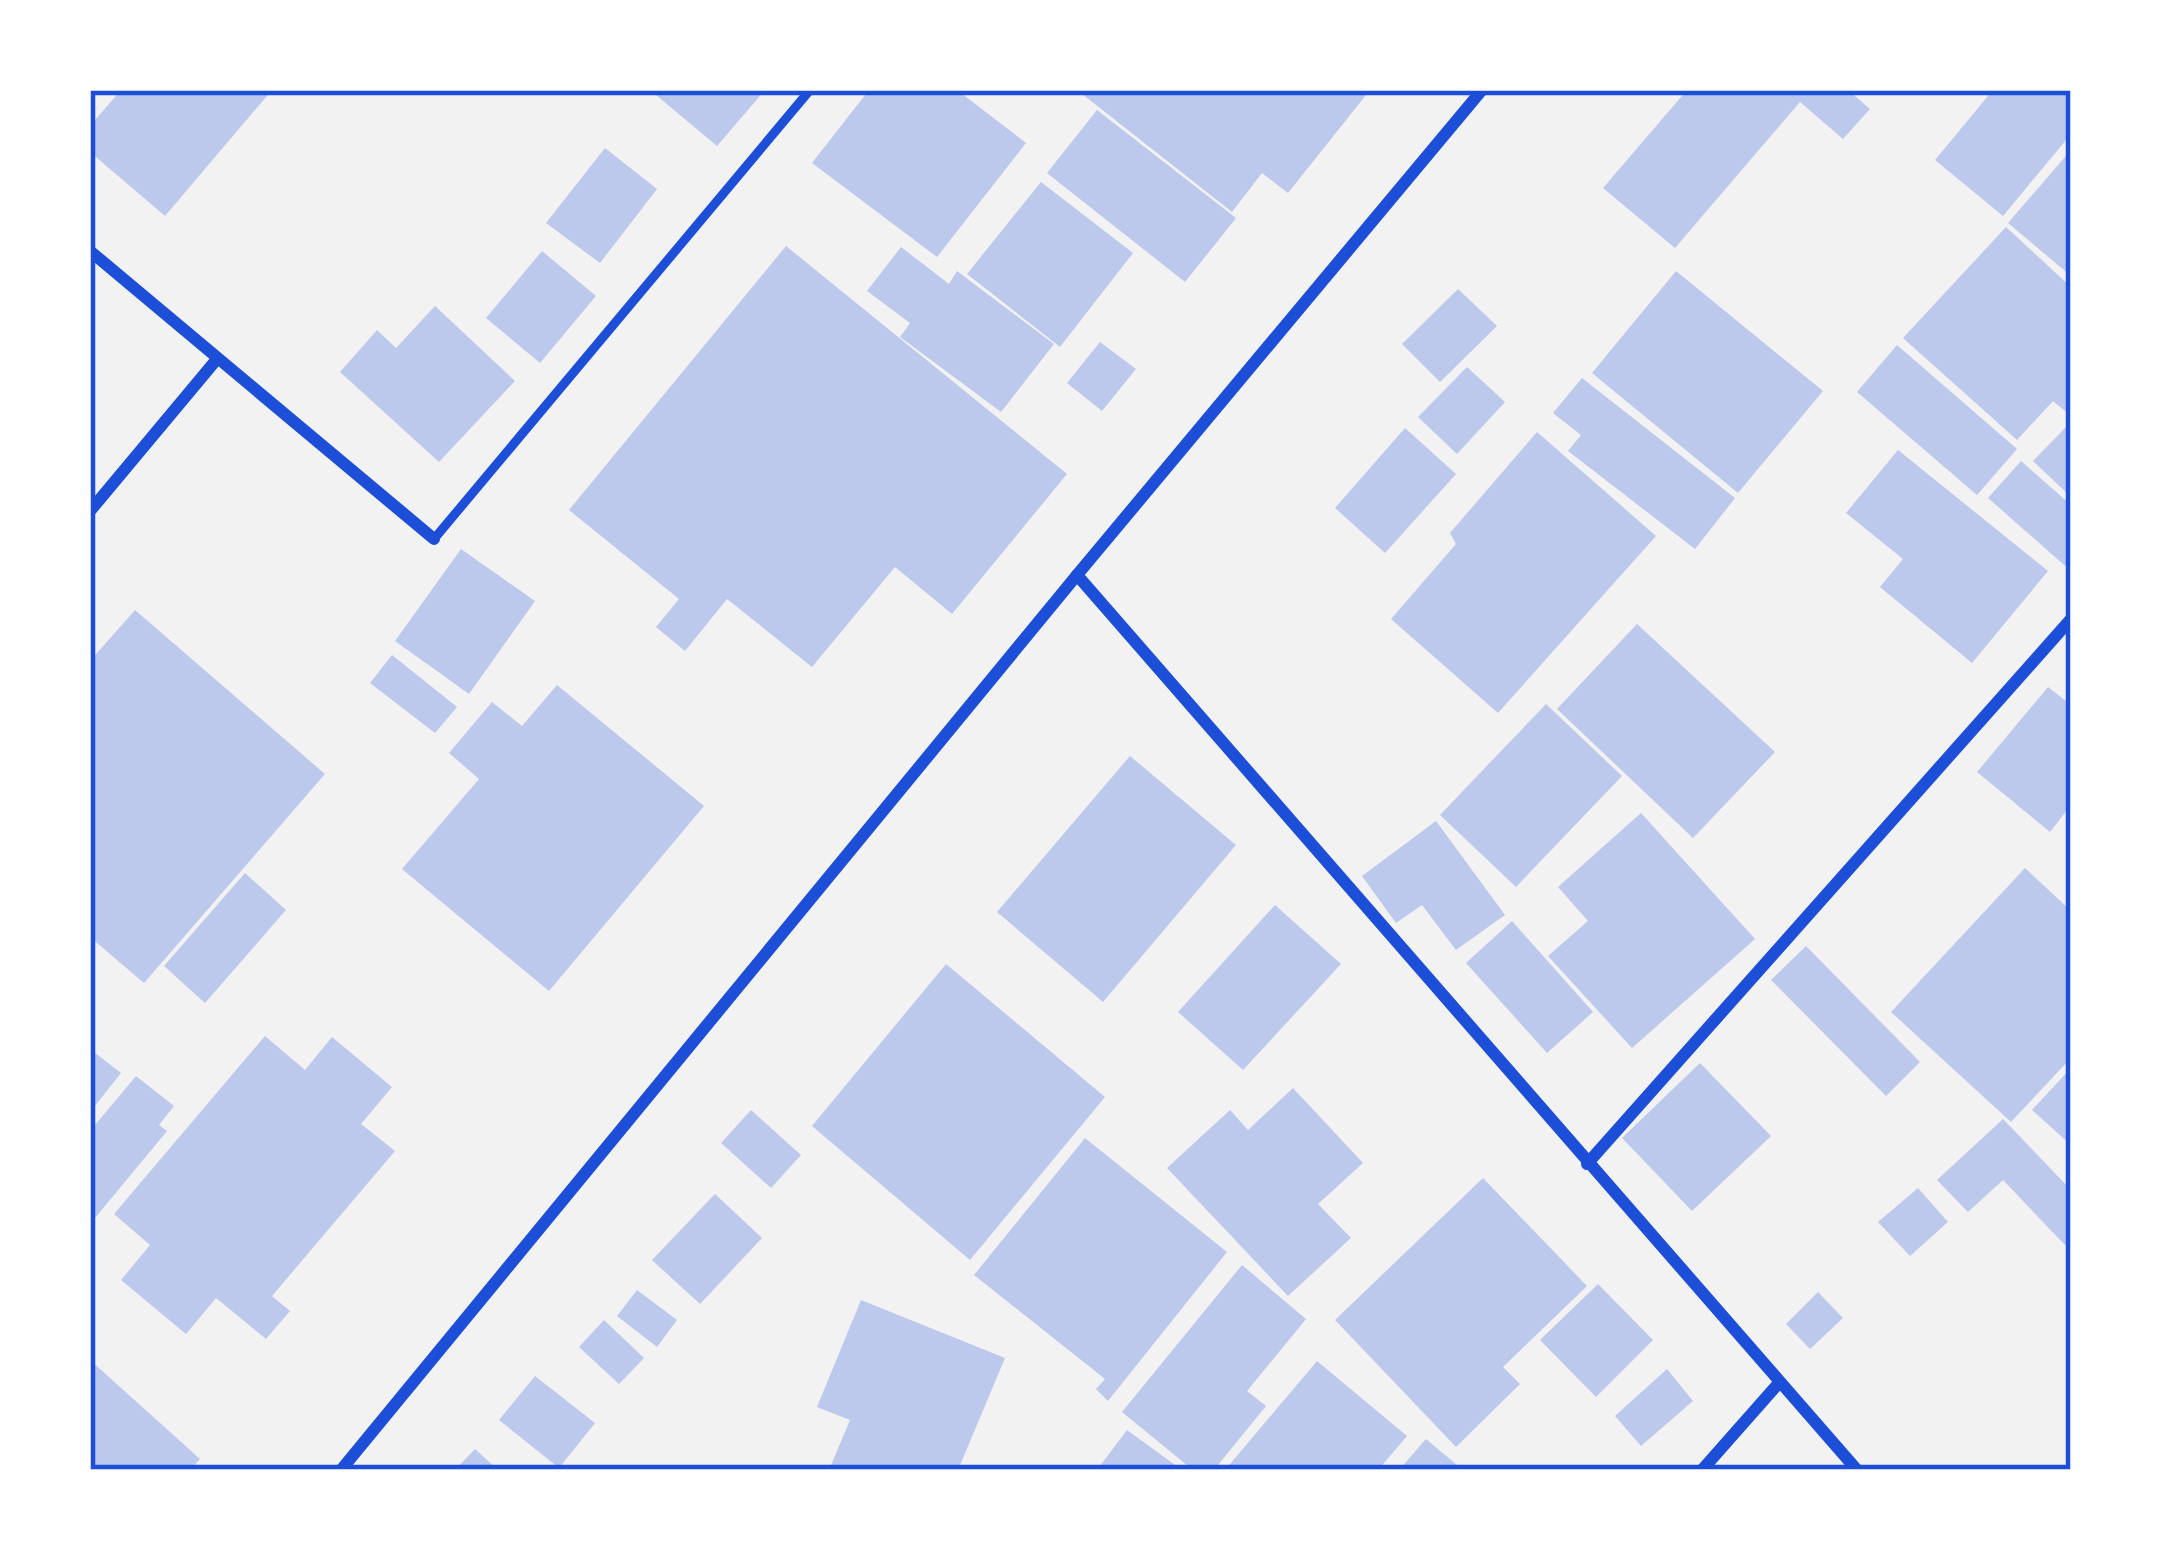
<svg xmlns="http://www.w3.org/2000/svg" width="2161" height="1560" font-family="'Sofia Sans Condensed',sans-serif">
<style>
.building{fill:#bdc9ec}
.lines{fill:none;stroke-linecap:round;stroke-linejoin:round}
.service{stroke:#1d4ed8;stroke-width:9}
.minor{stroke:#1d4ed8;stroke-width:12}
.neatline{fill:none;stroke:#1d4ed8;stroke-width:4.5}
</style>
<rect width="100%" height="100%" fill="#f2f2f2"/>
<g class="building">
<polygon points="121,90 272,90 165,216 90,152 90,126"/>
<polygon points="650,90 765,90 717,146"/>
<polygon points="869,90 957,90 1026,143 937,257 812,163"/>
<polygon points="1077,90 1370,90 1288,193 1262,173 1232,212"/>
<polygon points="1687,90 1848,90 1870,109 1843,139 1800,102 1675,248 1603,188"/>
<polygon points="1993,90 2071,90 2071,134 2003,216 1935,160"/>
<polygon points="1097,110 1236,218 1185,282 1047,173"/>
<polygon points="605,148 657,189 600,263 546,223"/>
<polygon points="2071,150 2071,276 2008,223"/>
<polygon points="1041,182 1133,253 1060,347 967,274"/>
<polygon points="2006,227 2071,287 2071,404 2065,411 2053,401 2017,440 1903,338"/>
<polygon points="786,246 1067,474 952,614 895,567 812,667 727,599 685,651 656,627 679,599 569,510"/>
<polygon points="901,247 949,284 957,271 1054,344 1001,412 900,337 910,323 867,291"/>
<polygon points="542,251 596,296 540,363 486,318"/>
<polygon points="1676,271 1823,391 1738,493 1592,373"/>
<polygon points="1458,289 1497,326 1440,382 1402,344"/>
<polygon points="435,306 515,381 439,462 340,372 377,330 396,348"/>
<polygon points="1100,342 1136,369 1102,411 1067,383"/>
<polygon points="1897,345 2017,449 1977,495 1857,392"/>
<polygon points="1467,367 1505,402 1457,454 1418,417"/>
<polygon points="1582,378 1735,498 1695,549 1568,451 1581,435 1553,413"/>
<polygon points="2071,422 2071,497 2033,461"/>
<polygon points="1405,428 1456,474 1385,553 1335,508"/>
<polygon points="1537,432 1656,536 1498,713 1391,619 1456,544 1450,533"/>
<polygon points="1898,450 2048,571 1972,663 1880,587 1903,559 1846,513"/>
<polygon points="2021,461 2071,505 2071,571 1988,498"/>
<polygon points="461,549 535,601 469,694 395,641"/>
<polygon points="135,610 325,774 144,983 90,937 90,661"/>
<polygon points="1637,624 1775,752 1693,838 1557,709"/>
<polygon points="392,655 457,707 435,733 370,683"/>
<polygon points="557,685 704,806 549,991 402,869 479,779 449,753 492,702 522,726"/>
<polygon points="2048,687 2071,705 2071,805 2050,832 1977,772"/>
<polygon points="1546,704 1622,776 1516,887 1440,815"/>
<polygon points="1130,756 1236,845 1103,1002 997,912"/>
<polygon points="1641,813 1755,939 1632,1048 1548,956 1588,921 1558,887"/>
<polygon points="1436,821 1505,915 1456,950 1422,905 1396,923 1362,876"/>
<polygon points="2025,868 2071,911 2071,1058 2011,1122 1891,1012"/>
<polygon points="245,873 286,910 205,1003 164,966"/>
<polygon points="1275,905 1341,964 1243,1070 1178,1012"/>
<polygon points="1512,921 1593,1012 1547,1053 1466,963"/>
<polygon points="1806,946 1920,1062 1886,1096 1771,980"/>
<polygon points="946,964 1105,1097 970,1260 812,1126"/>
<polygon points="265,1036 305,1070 332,1037 392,1087 361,1124 395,1151 272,1296 290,1311 266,1339 216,1298 186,1334 121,1280 150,1245 114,1214"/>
<polygon points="90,1049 121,1073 90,1112"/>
<polygon points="1700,1063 1771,1136 1692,1211 1622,1138"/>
<polygon points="2071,1068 2071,1145 2032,1110"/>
<polygon points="136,1076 174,1106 159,1125 167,1131 90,1224 90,1131"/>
<polygon points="1293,1088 1363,1163 1318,1204 1351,1238 1288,1296 1167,1168 1230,1110 1248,1130"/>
<polygon points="751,1110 801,1155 771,1188 721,1143"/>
<polygon points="2003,1119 2071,1190 2071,1239 2065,1245 2003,1180 1968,1212 1937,1180"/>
<polygon points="1085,1138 1227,1252 1108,1401 1096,1389 1105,1379 974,1275"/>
<polygon points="1483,1178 1587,1286 1503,1367 1520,1384 1456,1447 1335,1320"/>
<polygon points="1918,1188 1948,1222 1910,1256 1878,1222"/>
<polygon points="715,1194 762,1238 700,1304 652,1260"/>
<polygon points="1242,1265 1306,1319 1247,1391 1266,1406 1214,1470 1193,1470 1122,1412"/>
<polygon points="1598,1284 1653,1340 1596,1397 1540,1340"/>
<polygon points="637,1290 677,1320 657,1347 617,1316"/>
<polygon points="1818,1292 1843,1318 1810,1349 1786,1324"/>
<polygon points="861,1300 1005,1358 958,1470 829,1470 850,1420 817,1407"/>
<polygon points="604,1320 644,1358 619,1384 579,1347"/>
<polygon points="90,1360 200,1459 190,1470 98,1470 90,1463"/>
<polygon points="1317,1361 1407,1436 1378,1470 1225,1470"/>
<polygon points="1667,1369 1693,1401 1641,1446 1615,1416"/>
<polygon points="535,1376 595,1423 559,1468 499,1420"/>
<polygon points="1127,1430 1182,1470 1097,1470"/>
<polygon points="1426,1439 1463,1470 1399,1470"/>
<polygon points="475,1449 498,1470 455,1470"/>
</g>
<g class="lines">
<polyline class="service" points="434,539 810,90"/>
<g class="minor">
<polyline points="90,251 434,539"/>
<polyline points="90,511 217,359"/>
<polyline points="1077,575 1857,1470"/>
<polyline points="1587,1164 2071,619"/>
<polyline points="341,1470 1077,575 1482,90"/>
<polyline points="1702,1470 1778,1384"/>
</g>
</g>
<rect width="2161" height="1560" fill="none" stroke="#ffffff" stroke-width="186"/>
<rect x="93" y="93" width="1975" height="1374" class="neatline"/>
</svg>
